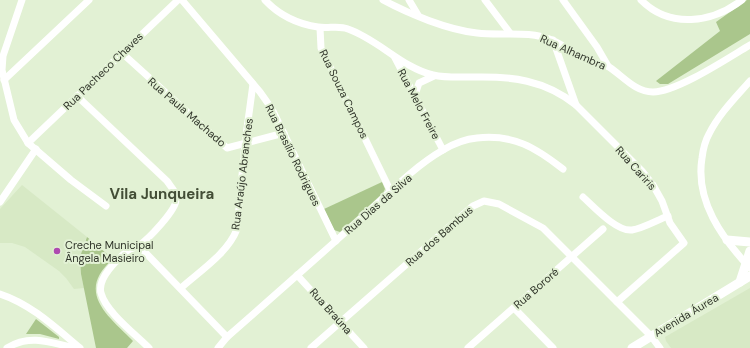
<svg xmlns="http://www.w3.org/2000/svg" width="750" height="348" font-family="'DM Sans',sans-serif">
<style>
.built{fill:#d7e9c5}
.green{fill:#aac68c}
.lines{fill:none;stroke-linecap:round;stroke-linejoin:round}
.minor{stroke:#fff;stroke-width:7}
.tertiary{stroke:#fff;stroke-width:9}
.poi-dot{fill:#ae4ab0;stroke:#e2f1d4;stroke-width:1.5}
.labels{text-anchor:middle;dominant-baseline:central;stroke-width:4;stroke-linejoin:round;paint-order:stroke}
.street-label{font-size:11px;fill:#30352a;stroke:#e2f1d4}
.poi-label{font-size:11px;fill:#30352a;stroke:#e2f1d4;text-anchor:start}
.district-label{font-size:15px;font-weight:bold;fill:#434e36;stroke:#e2f1d4}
</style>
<rect width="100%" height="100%" fill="#e2f1d4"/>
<g class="built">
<polygon points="22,185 87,237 83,245 81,274 84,288 74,289 66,278 59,271 25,247 12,243 0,243 0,209"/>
<polygon points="750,288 750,348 671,348 666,341 665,337"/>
</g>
<g class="green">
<polygon points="747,0 750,0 750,34 668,84 660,84 656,81 720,31 716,22"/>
<polygon points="382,182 385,189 383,193 340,232 334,230 324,209"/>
<path d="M87 237 113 259C75 292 108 316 133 341L127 348H96L81 274 80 257Z"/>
<polygon points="36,319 59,337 59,339 40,334 26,334"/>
</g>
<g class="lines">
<g class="minor">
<polyline points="22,0 3,56 2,70 14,120 28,143 71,180 106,206"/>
<polyline points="182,0 260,92 272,109 336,241"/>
<path d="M265 0C279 15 298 24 318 27 328 29 338 25 348 29 379 40 401 67 433 75 446 78 460 77 473 77 511 76 545 80 576 105"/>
<path d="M383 0C409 14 448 30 477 33 503 36 528 30 552 40 564 45 574 55 586 60 593 63 602 63 609 67 623 76 635 92 653 92 677 92 728 58 750 45"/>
<polyline points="409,0 418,15"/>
<polyline points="485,0 510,33"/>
<polyline points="563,0 597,47 608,66"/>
<path d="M641 0C670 29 712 23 742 0"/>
<polyline points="320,28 321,48 391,192"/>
<polyline points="553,40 576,105 642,171 653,185 662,201 670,223 684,243 617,302"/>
<polyline points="122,53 227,148 284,133"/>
<polyline points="395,58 443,150"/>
<polyline points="4,80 89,0"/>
<path d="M750 81C735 98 719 114 709 134 705 141 703 150 702 158 695 201 722 238 750 268"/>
<polyline points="415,95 419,83 434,76"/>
<path d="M77 96 167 181C171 187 177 192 176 200 176 210 148 240 138 246 135 248 130 248 127 251 117 260 97 278 101 293 106 312 135 334 149 348"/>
<polyline points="28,143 178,0"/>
<path d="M583 197C594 207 617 232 632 230 644 228 657 220 668 216"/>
<polyline points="0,202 36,149"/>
<polyline points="139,246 227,337"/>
<polyline points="297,275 364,348"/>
<path d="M181 288C200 271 228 253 237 229L245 143 253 84"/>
<path d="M0 294C31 304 56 328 80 348"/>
<polyline points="514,308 553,348"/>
<path d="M7 348C29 334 50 342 74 348"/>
<path d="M218 348 227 337C274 296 320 255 366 214 390 192 415 166 443 150 453 144 466 139 477 138 514 134 536 148 563 169"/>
<polyline points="311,348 473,206 484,201 499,204 543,228 651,336 660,348"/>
<polyline points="468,348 603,229"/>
</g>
<g class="tertiary">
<polyline points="727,240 750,242"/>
<polyline points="740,282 750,251"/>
<polyline points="632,348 750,276"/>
</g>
</g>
<circle class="poi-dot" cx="57" cy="251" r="4"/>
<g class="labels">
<g class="street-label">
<text transform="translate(573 52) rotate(24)">Rua Alhambra</text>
<text transform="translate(103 71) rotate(-44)">Rua Pacheco Chaves</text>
<text transform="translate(344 94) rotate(64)">Rua Souza Campos</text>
<text transform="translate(419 104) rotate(62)">Rua Melo Freire</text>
<text transform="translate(187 112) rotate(41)">Rua Paula Machado</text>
<text transform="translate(293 155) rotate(64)">Rua Brasílio Rodrigues</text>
<text transform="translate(636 168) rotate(48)">Rua Cariris</text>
<text transform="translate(242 174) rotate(-83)">Rua Araújo Abranches</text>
<text transform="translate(378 204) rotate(-41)">Rua Dias da Silva</text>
<text transform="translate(439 236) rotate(-41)">Rua dos Bambus</text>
<text transform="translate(536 288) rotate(-41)">Rua Bororé</text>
<text transform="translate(331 311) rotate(48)">Rua Braúna</text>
<text transform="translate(686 315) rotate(-31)">Avenida Áurea</text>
</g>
<g class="poi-label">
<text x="65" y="245">Creche Municipal<tspan x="65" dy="13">Ângela Masieiro</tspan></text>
</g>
<g class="district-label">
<text x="162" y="194">Vila Junqueira</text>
</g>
</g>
</svg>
